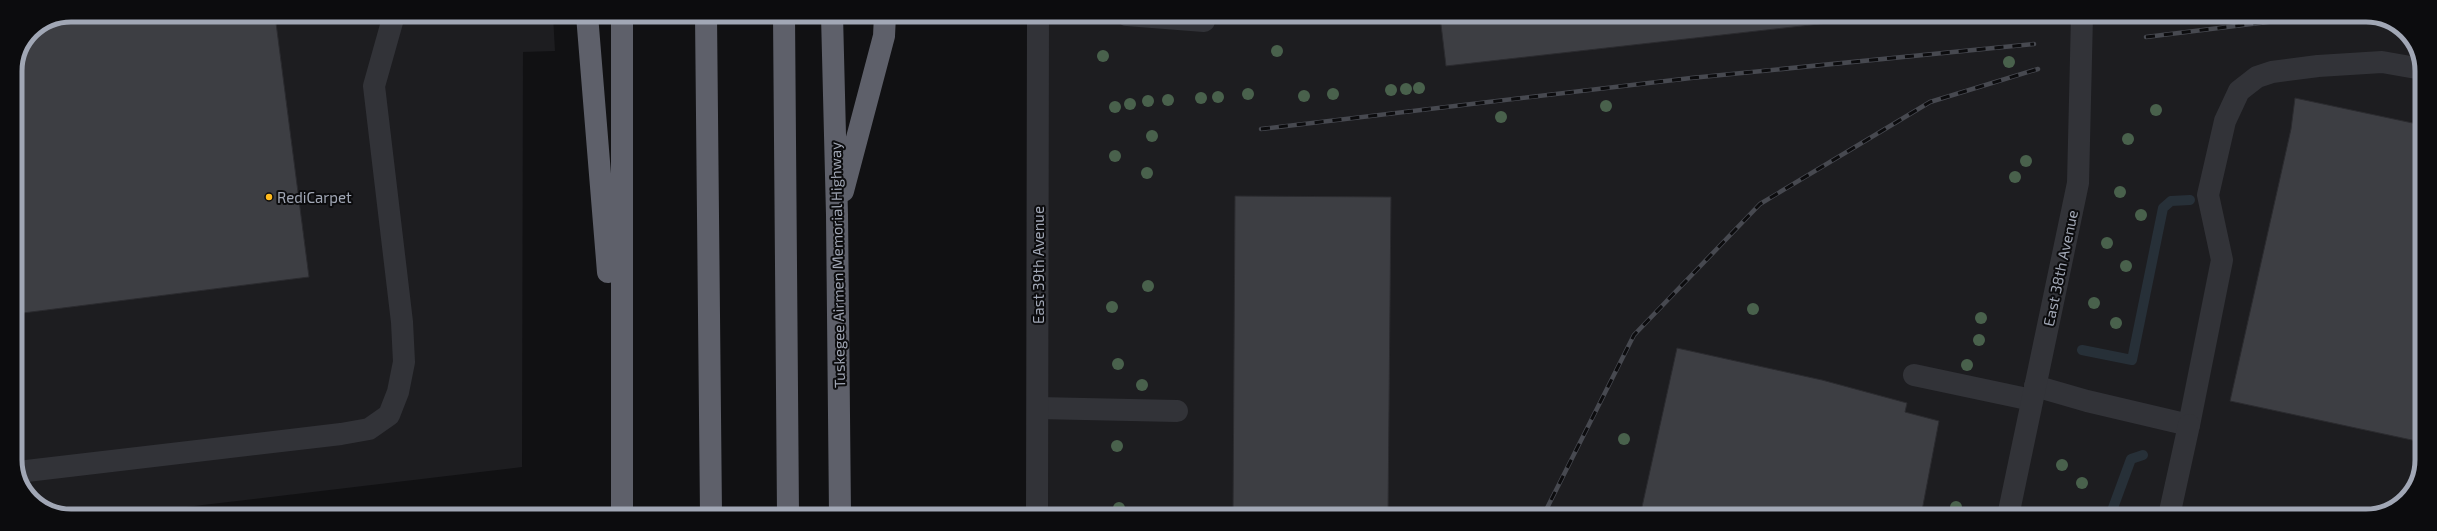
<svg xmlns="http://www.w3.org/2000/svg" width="2437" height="531" font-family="'Exo 2',sans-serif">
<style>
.built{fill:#1d1d20}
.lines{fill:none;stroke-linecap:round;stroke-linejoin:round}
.stream{stroke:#273038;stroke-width:10}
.building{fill:#3d3e43;stroke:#2b2b2f}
.minor{stroke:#323338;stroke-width:22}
.highway{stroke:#5e606a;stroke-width:22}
.rail-casing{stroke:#474950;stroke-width:4.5}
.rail{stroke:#0c0c0e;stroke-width:3;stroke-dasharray:9;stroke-linecap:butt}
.tree{fill:#49614c}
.poi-dot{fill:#ffba1d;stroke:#0c0c0e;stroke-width:1.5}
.labels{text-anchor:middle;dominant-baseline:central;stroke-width:4;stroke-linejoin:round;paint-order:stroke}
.poi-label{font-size:15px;fill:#a1a7b5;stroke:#0c0c0e;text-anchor:start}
.street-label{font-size:15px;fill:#a1a7b5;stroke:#0c0c0e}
.rim{fill:none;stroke:#a1a7b5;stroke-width:5}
</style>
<rect width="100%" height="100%" fill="#111113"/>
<g class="built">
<polygon points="71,15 553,15 555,51 523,52 522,467 119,515 60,515 29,497 15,467 15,70 31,31"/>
<polygon points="1039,15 2377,16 2408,34 2422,67 2421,471 2403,502 2367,516 1037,515"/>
</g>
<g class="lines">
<g class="stream">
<polyline points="2082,350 2132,360 2163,208 2171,201 2190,200"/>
<polyline points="2110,516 2131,459 2143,455"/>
</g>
</g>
<g class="building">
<polygon points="71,15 275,15 309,277 15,314 15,70 31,31"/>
<polygon points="1440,16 1863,16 1864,19 1446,66"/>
<polygon points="2295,98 2422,125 2421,442 2230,401 2291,129"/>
<polygon points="1235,196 1391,197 1388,516 1233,515"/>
<polygon points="1677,348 1822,380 1907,403 1905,412 1939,421 1921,516 1640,516"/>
</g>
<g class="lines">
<g class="minor">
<polyline points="1127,15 1204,21"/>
<polyline points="1914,375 2032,400"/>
<polyline points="2035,386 2087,401 2189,425 2222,260 2208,195 2225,121 2239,91 2257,77 2272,72 2318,66 2382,62 2422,69"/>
<polyline points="1038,408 1177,411"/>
<polyline points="18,472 341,434 369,429 389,415 398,392 404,362 402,322 374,86 394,15"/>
<polyline points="1037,515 1038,15"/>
<polyline points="2008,516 2078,183 2082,16"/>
<polyline points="2169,516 2189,425"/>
</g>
<g class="highway">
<polyline points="587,15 608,272"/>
<polyline points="622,15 622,515"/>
<polyline points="706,15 711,515"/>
<polyline points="784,15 788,515"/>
<polyline points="832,15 837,215 840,515"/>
<polyline points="843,191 884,36 885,15"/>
</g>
<g class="rail-casing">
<g id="rail">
<polyline points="2146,37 2316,16"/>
<polyline points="1261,129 1691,78 2034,44"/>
<polyline points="1543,516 1634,335 1760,204 1930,102 2038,69"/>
</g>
</g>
<use href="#rail" class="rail"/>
</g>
<g class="tree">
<circle cx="1277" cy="51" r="6"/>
<circle cx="1103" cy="56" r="6"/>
<circle cx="2009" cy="62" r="6"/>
<circle cx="1419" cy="88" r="6"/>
<circle cx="1406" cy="89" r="6"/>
<circle cx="1391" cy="90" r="6"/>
<circle cx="1248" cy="94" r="6"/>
<circle cx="1333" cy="94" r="6"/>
<circle cx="1304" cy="96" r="6"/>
<circle cx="1218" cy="97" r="6"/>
<circle cx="1201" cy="98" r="6"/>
<circle cx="1168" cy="100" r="6"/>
<circle cx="1148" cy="101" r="6"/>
<circle cx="1130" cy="104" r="6"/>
<circle cx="1606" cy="106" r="6"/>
<circle cx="1115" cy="107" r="6"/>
<circle cx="2156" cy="110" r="6"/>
<circle cx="1501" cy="117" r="6"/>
<circle cx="1152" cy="136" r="6"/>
<circle cx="2128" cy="139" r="6"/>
<circle cx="1115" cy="156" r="6"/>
<circle cx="2026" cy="161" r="6"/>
<circle cx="1147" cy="173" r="6"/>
<circle cx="2015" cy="177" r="6"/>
<circle cx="2120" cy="192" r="6"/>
<circle cx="2141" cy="215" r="6"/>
<circle cx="2107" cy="243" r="6"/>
<circle cx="2126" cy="266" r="6"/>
<circle cx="1148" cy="286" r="6"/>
<circle cx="2094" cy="303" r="6"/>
<circle cx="1112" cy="307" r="6"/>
<circle cx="1753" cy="309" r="6"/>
<circle cx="1981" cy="318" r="6"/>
<circle cx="2116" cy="323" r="6"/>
<circle cx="1979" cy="340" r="6"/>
<circle cx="1118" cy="364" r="6"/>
<circle cx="1967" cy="365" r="6"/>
<circle cx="1142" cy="385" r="6"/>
<circle cx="1624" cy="439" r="6"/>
<circle cx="1117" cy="446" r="6"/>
<circle cx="2062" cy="465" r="6"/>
<circle cx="2082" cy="483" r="6"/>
<circle cx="1956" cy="507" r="6"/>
<circle cx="1119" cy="508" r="6"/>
</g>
<circle class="poi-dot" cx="269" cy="197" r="4"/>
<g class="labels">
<g class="poi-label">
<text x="277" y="197">RediCarpet</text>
</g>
<g class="street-label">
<text transform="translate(837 265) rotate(-91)">Tuskegee Airmen Memorial Highway</text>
<text transform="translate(1038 265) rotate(-90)">East 39th Avenue</text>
<text transform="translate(2060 268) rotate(-78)">East 38th Avenue</text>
</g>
</g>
<path d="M0 0H2437V531H0ZM71 22H2366A49 49 0 0 1 2415 71V460A49 49 0 0 1 2366 509H71A49 49 0 0 1 22 460V71A49 49 0 0 1 71 22Z" fill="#0c0c0e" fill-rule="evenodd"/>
<path class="rim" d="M71 22H2366A49 49 0 0 1 2415 71V460A49 49 0 0 1 2366 509H71A49 49 0 0 1 22 460V71A49 49 0 0 1 71 22Z"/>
</svg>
